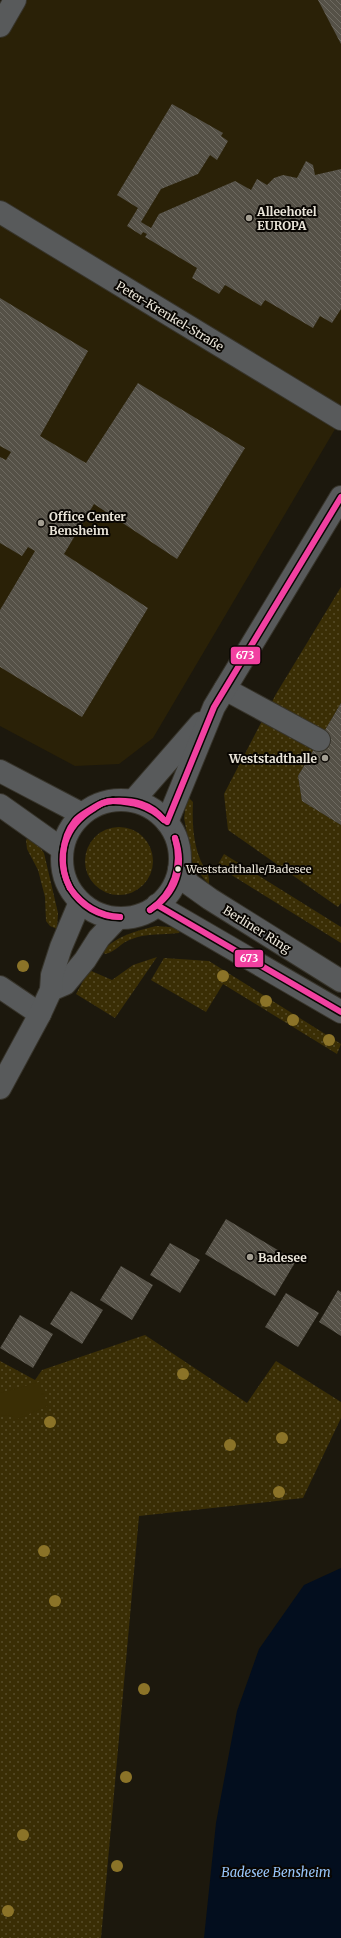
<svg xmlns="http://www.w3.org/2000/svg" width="341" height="1938" font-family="Merriweather,serif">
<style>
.built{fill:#2a2107}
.grass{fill:url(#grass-dots)}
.park{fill:#3a2e05}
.water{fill:#030e1e}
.building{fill:url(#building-back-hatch)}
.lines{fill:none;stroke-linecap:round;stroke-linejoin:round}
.minor-casing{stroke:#37342b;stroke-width:24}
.minor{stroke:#585a5b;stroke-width:22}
.bus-1-casing{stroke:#090602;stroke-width:9}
.bus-1{stroke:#f240a1;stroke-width:6}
.tree{fill:#8b7328}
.poi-dot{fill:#a39e92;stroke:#090602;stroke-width:1.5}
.bus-dot{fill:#ebe6da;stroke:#090602;stroke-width:1.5}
.labels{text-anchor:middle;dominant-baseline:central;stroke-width:4;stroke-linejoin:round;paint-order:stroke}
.bus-label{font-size:11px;fill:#ebe6da;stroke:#090602;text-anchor:start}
.poi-label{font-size:12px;font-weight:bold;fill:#ebe6da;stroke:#090602;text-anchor:start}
.street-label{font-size:12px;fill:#ebe6da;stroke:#090602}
.water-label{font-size:13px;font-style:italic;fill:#99c6fa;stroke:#090602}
.line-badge{stroke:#090602;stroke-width:1.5}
.badge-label{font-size:11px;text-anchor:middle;font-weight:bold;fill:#fff}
</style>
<defs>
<pattern id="grass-dots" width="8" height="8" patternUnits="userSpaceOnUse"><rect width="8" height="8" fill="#3a2e05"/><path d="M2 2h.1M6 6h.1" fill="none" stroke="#574c29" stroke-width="1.8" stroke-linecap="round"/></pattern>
<pattern id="building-back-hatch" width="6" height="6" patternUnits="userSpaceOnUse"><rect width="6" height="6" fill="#555147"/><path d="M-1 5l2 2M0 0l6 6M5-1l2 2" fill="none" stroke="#6e6a61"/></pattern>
</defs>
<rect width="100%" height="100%" fill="#1c180d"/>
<polygon class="built" points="23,0 341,0 341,419 153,738 119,764 75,766 0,726 0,39"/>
<g class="grass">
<polygon points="341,587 341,703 298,776 302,801 341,825 341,903 338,907 228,830 224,794 276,694"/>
<path d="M187 796 193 802C192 820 193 842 200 859 205 871 210 872 209 885L193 865 184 818Z"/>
<circle cx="119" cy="861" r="34"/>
<polygon points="31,835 44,853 58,913 57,929 50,926 46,921 45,897 38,870 27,849 26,840"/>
<polygon points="224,854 341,927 341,943 217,866"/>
<path d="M156 926 182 928 179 933C163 935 147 933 132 939 121 942 116 952 105 954L102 951C117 936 135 931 156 926Z"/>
<polygon points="157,957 115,1018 76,994 89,970 112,980 133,965"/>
<polygon points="164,958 209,961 341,1044 337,1054 223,984 206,1012 151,980"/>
<polygon points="145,1335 247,1403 276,1361 341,1402 341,1418 303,1498 139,1516 101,1938 0,1938 0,1361 35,1380 42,1370"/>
</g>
<polygon class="park" points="39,1382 48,1406 15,1420 12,1416 3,1415 0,1417 0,1393"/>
<polygon class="water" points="341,1568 341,1938 204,1938 216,1823 237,1711 259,1649 304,1585"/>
<g class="building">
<polygon points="318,0 341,0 341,44"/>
<polygon points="172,104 223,133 221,136 228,141 217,160 210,155 198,174 161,189 141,222 151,228 159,214 235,181 251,190 257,179 267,185 274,178 283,175 297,178 306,161 313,165 315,175 341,169 341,309 332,323 320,316 313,328 265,300 261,306 225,285 219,294 192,278 197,268 145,237 147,234 143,232 141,235 127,226 138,208 117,195"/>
<polygon points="0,298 88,351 40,436 86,463 138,383 245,448 177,559 94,504 64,554 148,608 82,717 0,667 0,610 35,551 28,547 22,556 0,543 0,457 6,460 11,452 0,446"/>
<polygon points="341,703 341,825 302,801 298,776"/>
<polygon points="226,1219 296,1261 275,1296 205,1254"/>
<polygon points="170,1243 200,1260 180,1293 150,1275"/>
<polygon points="121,1266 153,1285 132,1320 100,1300"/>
<polygon points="338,1290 341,1292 341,1336 319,1322"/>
<polygon points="71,1291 103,1310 82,1344 50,1324"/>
<polygon points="286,1293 319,1313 298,1347 265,1327"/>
<polygon points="20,1315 53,1334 33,1368 0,1348"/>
</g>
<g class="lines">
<g class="minor-casing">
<g id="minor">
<polyline points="0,26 15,0"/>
<polyline points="0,212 341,419"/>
<polyline points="225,689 319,740"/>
<polyline points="0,771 82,814"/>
<circle cx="121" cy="859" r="59"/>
<polyline points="133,801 201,723"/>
<polyline points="0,805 62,849"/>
<polyline points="167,822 214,707 341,497"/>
<polyline points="179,870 189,884 210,899 341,981"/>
<polyline points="157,905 341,1012"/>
<polyline points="0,987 40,1014"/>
<polyline points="51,990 65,984 85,960 99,938 118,918"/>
<polyline points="0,1088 40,1014 51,990 52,975 61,947 80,902"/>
</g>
</g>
<use href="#minor" class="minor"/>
<g class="bus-1-casing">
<g id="bus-1">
<path d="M113 801C133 802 148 805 164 820"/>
<path d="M113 801C133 800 151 803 164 820"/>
<polyline points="167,822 214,707 341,497"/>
<path d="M70 888C82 905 99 916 120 917"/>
<path d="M70 888C81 906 99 917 120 917"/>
<path d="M70 888C59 868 61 838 75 821 80 815 87 812 93 808 100 804 105 801 113 801"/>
<path d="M70 888C54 857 65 826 93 809 100 804 105 801 113 801"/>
<polyline points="157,905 341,1012"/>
<path d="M150 910C174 893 183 866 175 838"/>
<path d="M150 910C176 894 185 867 175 838"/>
</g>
</g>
<use href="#bus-1" class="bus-1"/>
</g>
<g class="tree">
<circle cx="23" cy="966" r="6"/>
<circle cx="223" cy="976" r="6"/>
<circle cx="266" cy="1001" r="6"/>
<circle cx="293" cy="1020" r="6"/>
<circle cx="329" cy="1040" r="6"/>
<circle cx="183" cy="1374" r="6"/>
<circle cx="50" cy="1422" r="6"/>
<circle cx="282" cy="1438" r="6"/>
<circle cx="230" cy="1445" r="6"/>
<circle cx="279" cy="1492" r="6"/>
<circle cx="44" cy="1551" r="6"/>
<circle cx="55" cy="1601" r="6"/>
<circle cx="144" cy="1689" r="6"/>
<circle cx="126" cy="1777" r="6"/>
<circle cx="23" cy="1835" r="6"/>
<circle cx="117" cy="1866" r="6"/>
<circle cx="8" cy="1911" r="6"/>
</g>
<g class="poi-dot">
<circle cx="249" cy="218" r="4"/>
<circle cx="41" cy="523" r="4"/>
<circle cx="325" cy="758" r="4"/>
<circle cx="250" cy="1257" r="4"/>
</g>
<circle class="bus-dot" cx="178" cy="869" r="3.5"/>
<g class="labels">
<g class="bus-label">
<text x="186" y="869">Weststadthalle/Badesee</text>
</g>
<g class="poi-label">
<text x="257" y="211">Alleehotel<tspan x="257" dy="14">EUROPA</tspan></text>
<text x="49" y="516">Office Center<tspan x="49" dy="14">Bensheim</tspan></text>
<text x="317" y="758" text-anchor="end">Weststadthalle</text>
<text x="258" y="1257">Badesee</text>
</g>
<g class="street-label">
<text transform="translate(170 316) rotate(31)">Peter-Krenkel-Straße</text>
<text transform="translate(257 929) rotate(32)">Berliner Ring</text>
</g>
<g class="water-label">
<text x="276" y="1872">Badesee Bensheim</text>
</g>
</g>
<g class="line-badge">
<rect x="230" y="646" width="31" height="19" rx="4" fill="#f240a1"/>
<rect x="234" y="949" width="30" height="19" rx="4" fill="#f240a1"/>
</g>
<g class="badge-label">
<text x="245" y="659">673</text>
<text x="249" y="962">673</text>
</g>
</svg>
